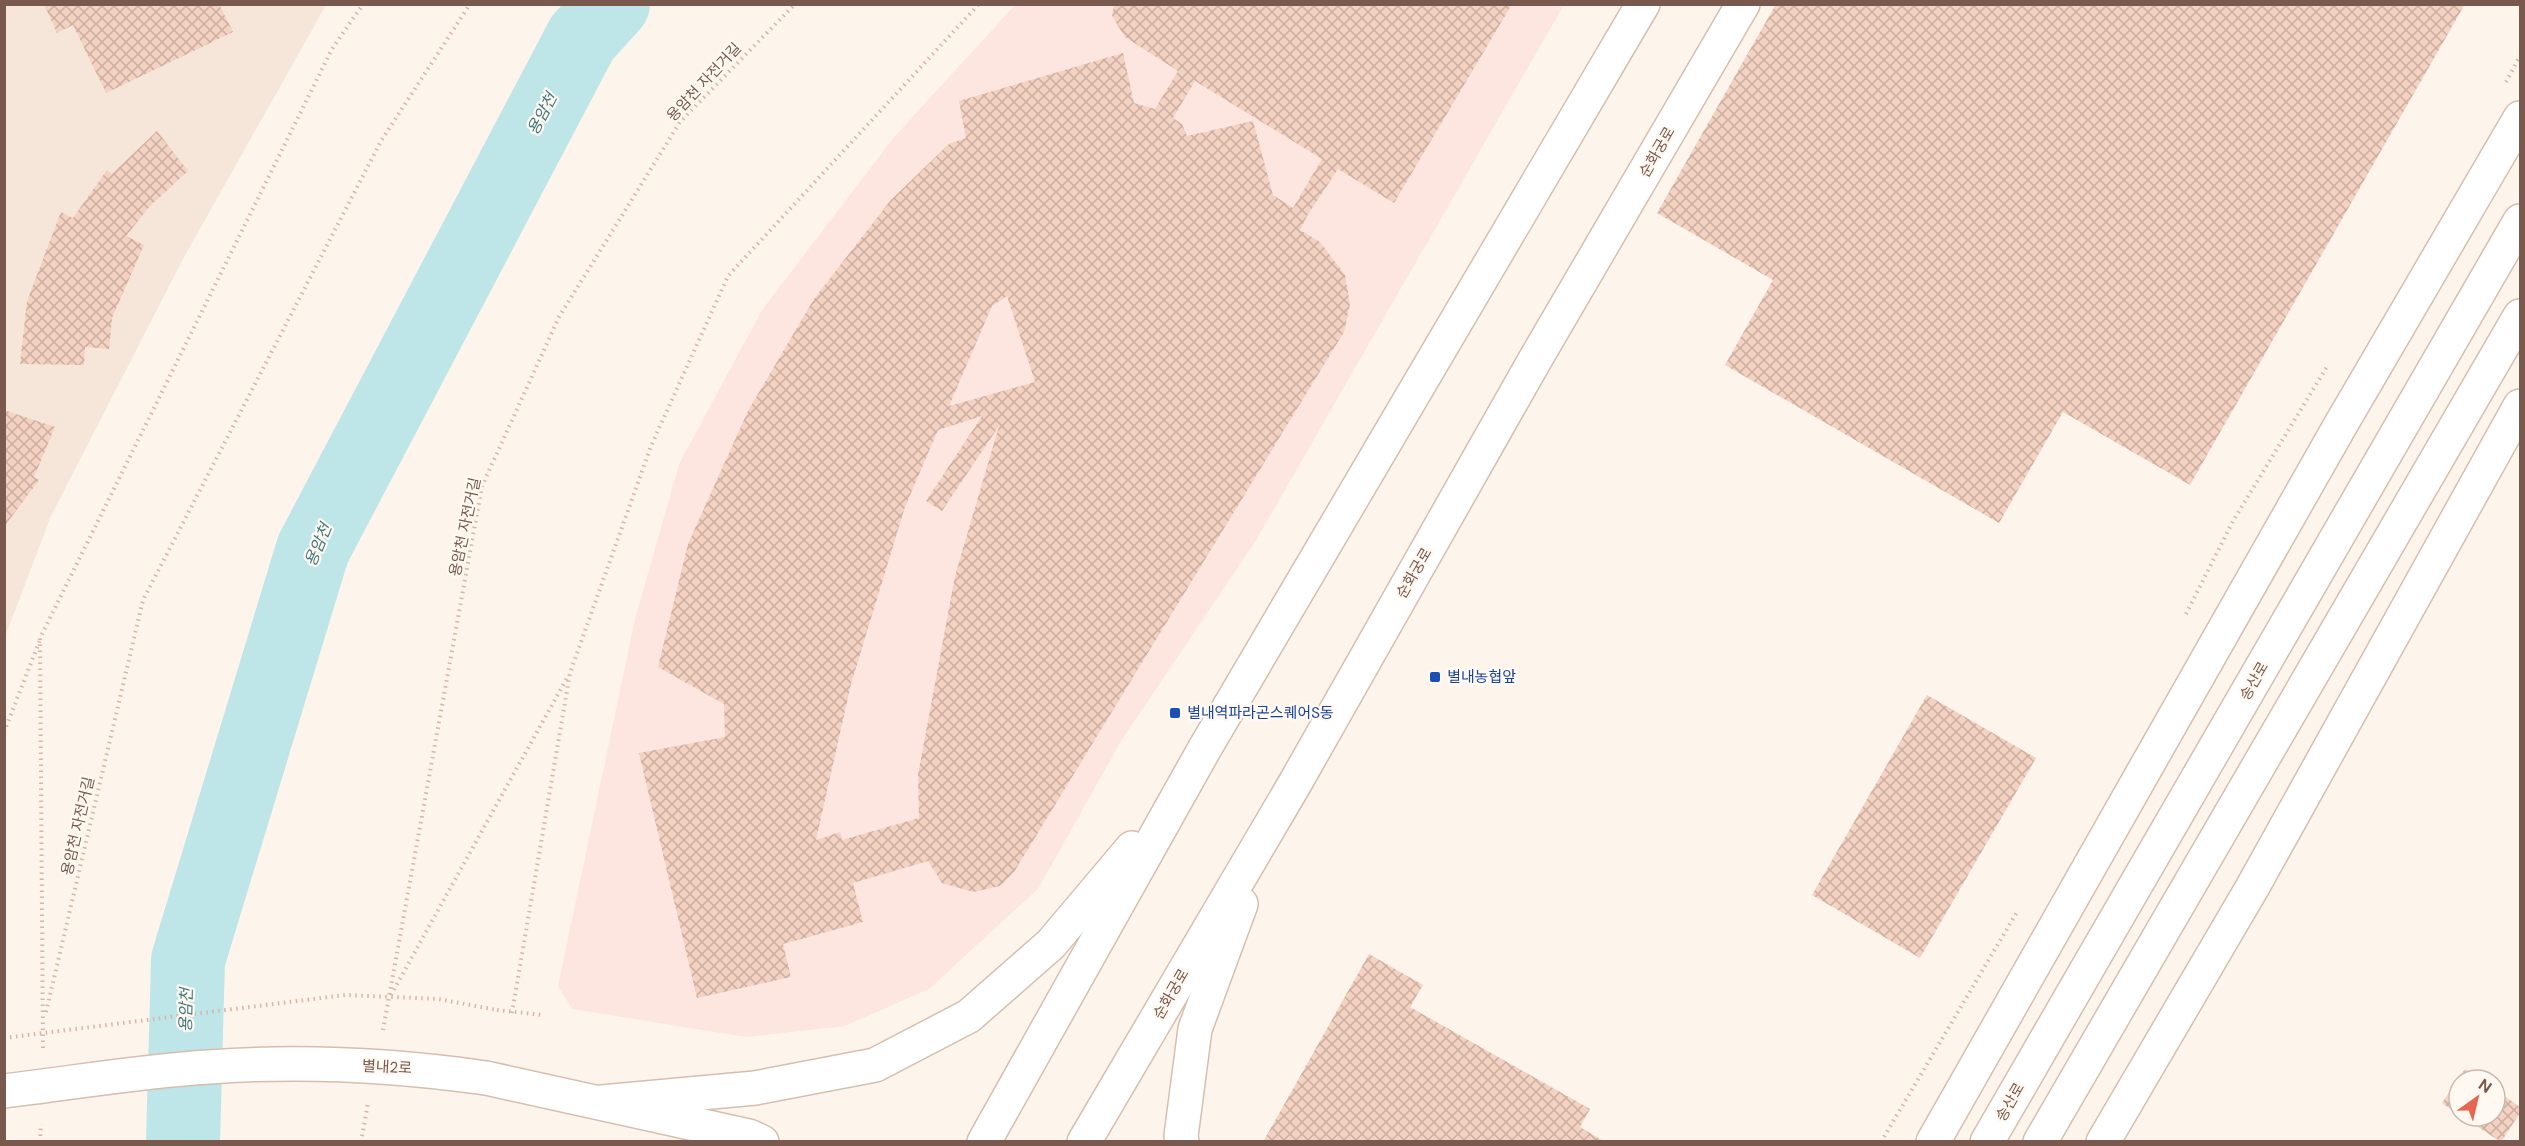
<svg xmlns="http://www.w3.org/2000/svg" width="2525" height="1146" font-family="'DM Sans','Noto Sans KR',sans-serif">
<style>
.residential{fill:#f5e6d9}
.commercial{fill:#fde6df}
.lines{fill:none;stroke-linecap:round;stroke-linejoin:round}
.river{stroke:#bee5e8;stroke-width:74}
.building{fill:url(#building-cross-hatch);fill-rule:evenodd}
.secondary-casing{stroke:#d6beaf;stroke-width:36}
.path{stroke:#d8b5a4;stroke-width:4;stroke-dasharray:1.5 4.5;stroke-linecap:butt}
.secondary{stroke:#fff;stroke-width:33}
.secondary-bridge-casing{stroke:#d6beaf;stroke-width:36;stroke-linecap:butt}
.path-bridge{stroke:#d8b5a4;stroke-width:4;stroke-dasharray:1.5 4.5;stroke-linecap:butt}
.secondary-bridge{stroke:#fff;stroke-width:33}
.transit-dot{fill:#1a4fb4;stroke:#fff9f2;stroke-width:2}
.labels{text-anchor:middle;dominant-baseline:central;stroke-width:4.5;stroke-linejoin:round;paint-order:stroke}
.street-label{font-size:15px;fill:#79594d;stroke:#fff9f2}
.transit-label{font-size:15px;fill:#164399;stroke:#fff9f2;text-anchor:start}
.water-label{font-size:16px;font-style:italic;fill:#40787e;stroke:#fff9f2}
</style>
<defs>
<pattern id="building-cross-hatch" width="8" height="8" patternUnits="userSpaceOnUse" patternTransform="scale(1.5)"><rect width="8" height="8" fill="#f3d2c2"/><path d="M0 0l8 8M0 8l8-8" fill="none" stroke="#caada0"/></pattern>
</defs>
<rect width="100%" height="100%" fill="#fdf5eb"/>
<polygon class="residential" points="5,5 326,5 183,259 51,516 5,637"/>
<polygon class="commercial" points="1015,5 1564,5 1255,542 1123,738 1038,889 929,989 845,1026 746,1037 572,1009 558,986 635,619 679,464 762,310 894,137"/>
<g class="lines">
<polyline class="river" points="183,1142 188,960 313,549 582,38 613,4"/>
</g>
<g class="building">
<polygon points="44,4 219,4 233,32 106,93 73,25 57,33"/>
<path d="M1114 4H1512L1394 203 1338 169 1307 216 1300 230 1320 242 1345 275 1350 304 1344 332 1014 872 1000 886 973 892 942 883 928 861 853 883 863 922 783 944 791 977 697 998 639 753 725 737 724 704 658 667 688 544 748 411 814 299 890 201 949 144 966 138 959 101 1123 53 1134 103 1155 109 1178 71 1125 37 1112 16ZM1195 81 1322 159 1293 208 1273 195 1253 121 1187 136 1182 124 1173 118ZM1007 296 1035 382 949 406 992 306ZM982 416 926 501 942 511 999 426 955 576 918 775 919 818 842 840 840 832 816 840 851 684 905 507 938 430Z"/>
<polygon points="1776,4 2465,4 2190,485 2063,412 1999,523 1725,365 1773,280 1657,213"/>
<polygon points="157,131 188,171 150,206 126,236 144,245 112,318 109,349 85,347 84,365 20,364 27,301 61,212 73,218 107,170 112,174"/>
<polygon points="4,410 55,427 34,477 39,480 4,527"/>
<polygon points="1927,695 2036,758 1920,958 1812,895"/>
<polygon points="1369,954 1423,985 1410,1007 1590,1109 1580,1127 1605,1142 1263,1142"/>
<polygon points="2465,1069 2481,1080 2459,1080 2459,1115 2442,1103"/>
<polygon points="2495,1089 2520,1107 2520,1113 2501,1142 2461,1116 2495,1116"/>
</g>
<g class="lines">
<g class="secondary-casing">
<g id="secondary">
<polyline points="486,1078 749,1136 762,1142"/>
<polyline points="602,1102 755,1088 875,1065 969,1016 1051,944 1132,848"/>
<polyline points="984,1142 1205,748 1643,4"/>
<polyline points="1084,1142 1294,785 1536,358 1743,4"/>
<polyline points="1182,1142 1181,1136 1195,1029 1241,904"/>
<polyline points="1933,1142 2340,426 2520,118"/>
<polyline points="1987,1142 2520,221"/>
<polyline points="2040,1142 2520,316"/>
<polyline points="2103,1142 2252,888 2520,406"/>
</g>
</g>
<g class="path">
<polyline points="2506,82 2520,56"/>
<polyline points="2186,614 2233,521 2328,365"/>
<polyline points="4,732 40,640"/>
<polyline points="391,995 568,676"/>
<polyline points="497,1010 543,1015"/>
<polyline points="46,1012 143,600 381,141 470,4"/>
<polyline points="512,1013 570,673 651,446 728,276 979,4"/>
<polyline points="383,1030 482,486 559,317 680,122 795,4"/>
<polyline points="43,1048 40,638 332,49 363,4"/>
<polyline points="40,1142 41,1124"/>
<polyline points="361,1142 368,1103"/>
<polyline points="1881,1142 2017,912"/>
</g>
<use href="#secondary" class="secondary"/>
<g class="secondary-bridge-casing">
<path id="secondary-bridge" d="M4 1091C72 1083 141 1071 209 1067 302 1060 394 1065 486 1078"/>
</g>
<polyline class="path-bridge" points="4,1038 345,995 438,999 497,1010"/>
<use href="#secondary-bridge" class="secondary-bridge"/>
</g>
<g class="transit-dot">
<rect x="1429" y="671" width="12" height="12" rx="3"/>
<rect x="1169" y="707" width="12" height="12" rx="3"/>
</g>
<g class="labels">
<g class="street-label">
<text transform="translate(704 82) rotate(-47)">용암천 자전거길</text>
<text transform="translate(1657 152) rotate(-60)">순화궁로</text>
<text transform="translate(465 527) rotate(-78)">용암천 자전거길</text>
<text transform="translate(1414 573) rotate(-60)">순화궁로</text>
<text transform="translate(2254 681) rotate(-60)">송산로</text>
<text transform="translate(78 826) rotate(-77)">용암천 자전거길</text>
<text transform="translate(1171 994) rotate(-60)">순화궁로</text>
<text transform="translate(387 1067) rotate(3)">별내2로</text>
<text transform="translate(2010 1102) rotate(-60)">송산로</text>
</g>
<g class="transit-label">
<text x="1447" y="677">별내농협앞</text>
<text x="1187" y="713">별내역파라곤스퀘어S동</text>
</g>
<g class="water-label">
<text transform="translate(542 114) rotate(-62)">용암천</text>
<text transform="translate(318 545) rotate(-67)">용암천</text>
<text transform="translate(186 1010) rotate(-89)">용암천</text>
</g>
</g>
<rect width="2525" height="1146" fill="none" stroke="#79594d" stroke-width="12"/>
<g transform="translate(2477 1098) rotate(34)"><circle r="28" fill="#fff9f2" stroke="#c9b9b0" stroke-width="1.5"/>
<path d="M0-4.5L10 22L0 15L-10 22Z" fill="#e66751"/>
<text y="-9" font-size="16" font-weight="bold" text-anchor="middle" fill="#79594d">N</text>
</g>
</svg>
